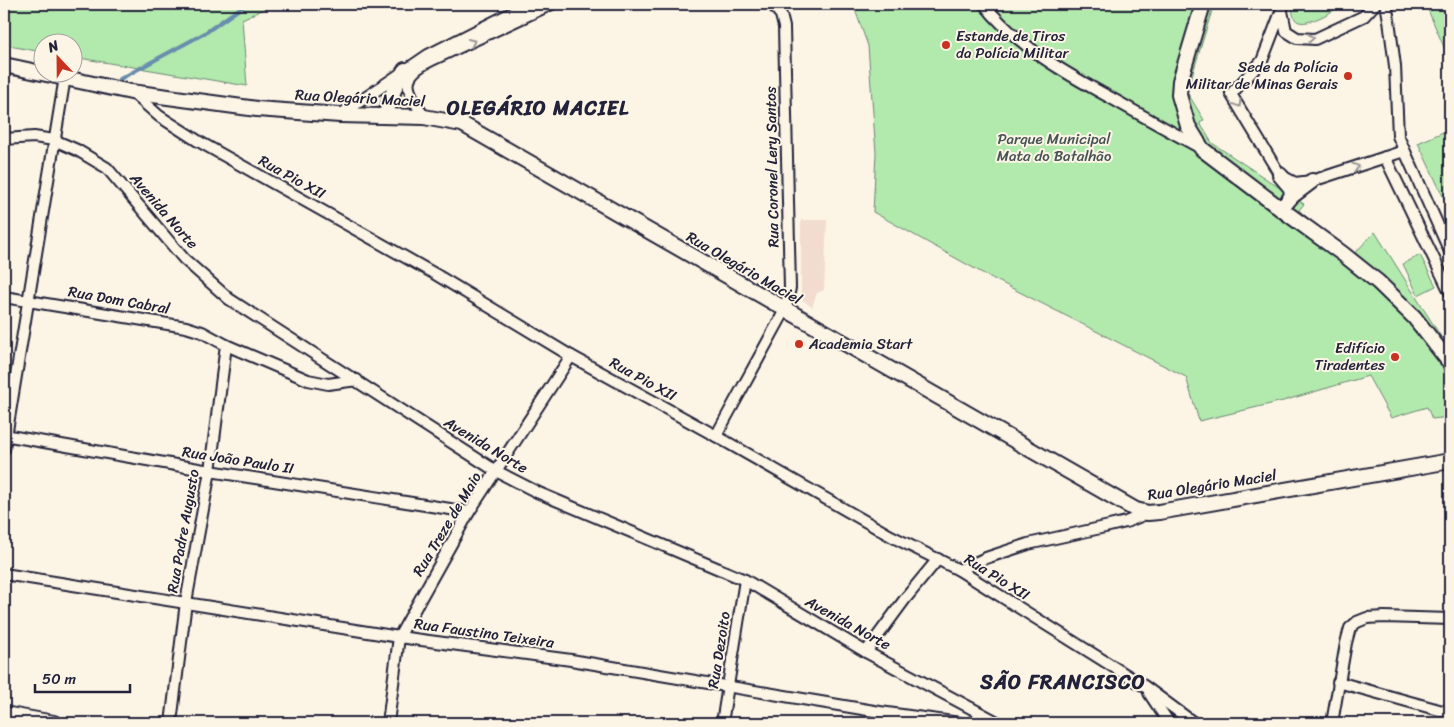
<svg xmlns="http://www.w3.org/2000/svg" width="1454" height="727" font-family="Sriracha,sans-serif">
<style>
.built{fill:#f2dccf}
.green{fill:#b2e9ac;stroke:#6a8674}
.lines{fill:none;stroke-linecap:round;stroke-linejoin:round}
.stream{stroke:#688dad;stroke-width:4}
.street-casing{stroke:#22223b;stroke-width:14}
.secondary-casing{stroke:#22223b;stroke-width:18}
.street{stroke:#fcf5e5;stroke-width:10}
.secondary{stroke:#fcf5e5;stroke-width:14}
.oneway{stroke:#9a9698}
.poi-dot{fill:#c8321e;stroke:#fcf5e5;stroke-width:2}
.labels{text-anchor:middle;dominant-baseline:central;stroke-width:4;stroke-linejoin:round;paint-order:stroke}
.poi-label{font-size:15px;fill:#22223b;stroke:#fcf5e5;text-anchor:start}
.street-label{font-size:15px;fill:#22223b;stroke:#fcf5e5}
.park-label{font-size:15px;fill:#465457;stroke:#fcf5e5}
.district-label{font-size:20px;font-weight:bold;letter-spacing:1px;fill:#22223b;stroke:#fcf5e5}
</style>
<rect width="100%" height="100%" fill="#fcf5e5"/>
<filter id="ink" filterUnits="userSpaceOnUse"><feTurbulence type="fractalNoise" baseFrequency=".02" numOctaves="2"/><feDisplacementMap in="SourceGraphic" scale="10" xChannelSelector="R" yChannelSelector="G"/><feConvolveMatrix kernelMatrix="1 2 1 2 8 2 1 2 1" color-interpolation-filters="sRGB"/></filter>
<g filter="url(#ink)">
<polygon class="built" points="801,220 827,220 824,290 817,293 812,307 801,299"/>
<g class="green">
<polygon points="4,4 275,4 242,19 247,86 73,57 72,42 42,42 42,52 4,45"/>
<polygon points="853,4 1214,4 1187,92 1204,120 1200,123 1212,143 1304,204 1299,210 1350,258 1375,232 1450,351 1450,417 1432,419 1427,407 1391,418 1368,376 1283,401 1199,421 1186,377 986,275 873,212 876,153 868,46"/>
<path d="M1293 4H1345C1335 9 1303 31 1295 19 1292 14 1292 9 1293 4Z"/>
<polygon points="1443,4 1450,4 1450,61 1428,10"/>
<polygon points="1450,129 1450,211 1418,143"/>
<polygon points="1420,255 1436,286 1418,295 1403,264"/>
</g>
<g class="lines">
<polyline class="stream" points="120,79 205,33 246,4"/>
<g class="street-casing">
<g id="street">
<path d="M984 4C1017 46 1065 73 1111 98 1141 115 1171 132 1201 148"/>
<polyline points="1284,4 1262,61 1231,94 1280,175 1295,183 1312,181 1404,151"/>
<polyline points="1386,4 1389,20 1395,66 1398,136 1450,252"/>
<polyline points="1282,11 1286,31 1297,38 1315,39 1364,16 1375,4"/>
<polyline points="132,92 159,116 198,141 435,274 571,356 716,436 891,536 959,570 1144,686 1194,723"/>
<polyline points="340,115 428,55 529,4"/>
<path d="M424 117C407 89 397 77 432 60L552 4"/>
<polyline points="4,139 34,137 54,140 77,150 107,168 184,259 229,299 496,471 539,493 745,580 866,652 999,723"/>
<polyline points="1385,157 1450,292"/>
<polyline points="4,297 186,327 202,332 226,345 308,380 328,384 357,380"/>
<polyline points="4,435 210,471 469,512"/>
<polyline points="716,436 785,310 790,288 784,27 781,15 772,4"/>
<polyline points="4,449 65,77"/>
<polyline points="959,570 986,558 1028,544 1105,527 1126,522 1148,513"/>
<polyline points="4,574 399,637 571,660 880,712 960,723"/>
<polyline points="866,652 905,599 938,559"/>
<polyline points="1338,682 1450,713"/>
<polyline points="1149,693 1169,723"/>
<polyline points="171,723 186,602 210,471 226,345"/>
<polyline points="388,723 399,637 469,512 571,356"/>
<polyline points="722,723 745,580"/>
<polyline points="1332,723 1346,643 1350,628 1357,622 1367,618 1384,617 1450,619"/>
</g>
</g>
<g class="secondary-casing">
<g id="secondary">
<polyline points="1203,4 1180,81 1179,95 1188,126 1202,149 1281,209 1343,254 1378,282 1414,317 1450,363"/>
<polyline points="4,65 131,92 257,109 340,115 424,117 462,124 1136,510 1148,513 1159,512 1450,461"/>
<polyline points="385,116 395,87 405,70"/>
<polyline points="1280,175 1291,188 1292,196"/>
<polyline points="1281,209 1292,196 1312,181"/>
<polyline points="4,714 54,723"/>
</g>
</g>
<use href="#street" class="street"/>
<use href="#secondary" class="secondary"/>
</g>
<defs><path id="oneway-chevron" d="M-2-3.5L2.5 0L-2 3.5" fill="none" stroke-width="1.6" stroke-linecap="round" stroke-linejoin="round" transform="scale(1.25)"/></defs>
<g class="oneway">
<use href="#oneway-chevron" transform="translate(1311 38) rotate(-4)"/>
<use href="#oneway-chevron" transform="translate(472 42) rotate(-25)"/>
<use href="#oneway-chevron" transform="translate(1238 104) rotate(59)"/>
<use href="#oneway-chevron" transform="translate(1356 167) rotate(-16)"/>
</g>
</g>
<g class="poi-dot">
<circle cx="946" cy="45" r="5"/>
<circle cx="1348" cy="76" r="5"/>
<circle cx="799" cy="344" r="5"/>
<circle cx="1395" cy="357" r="5"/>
</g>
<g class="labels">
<g class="poi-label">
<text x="956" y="36">Estande de Tiros<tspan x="956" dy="17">da Polícia Militar</tspan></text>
<text x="1338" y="67" text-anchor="end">Sede da Polícia<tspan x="1338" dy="17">Militar de Minas Gerais</tspan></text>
<text x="809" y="344">Academia Start</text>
<text x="1385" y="348" text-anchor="end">Edifício<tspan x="1385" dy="17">Tiradentes</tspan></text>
</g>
<g class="street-label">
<text transform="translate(360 98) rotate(3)">Rua Olegário Maciel</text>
<text transform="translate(772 167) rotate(-91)">Rua Coronel Lery Santos</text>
<text transform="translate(292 177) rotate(29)">Rua Pio XII</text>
<text transform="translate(164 211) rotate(49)">Avenida Norte</text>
<text transform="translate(744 268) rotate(30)">Rua Olegário Maciel</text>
<text transform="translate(119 300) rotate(10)">Rua Dom Cabral</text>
<text transform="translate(643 379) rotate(29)">Rua Pio XII</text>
<text transform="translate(486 445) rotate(31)">Avenida Norte</text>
<text transform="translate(238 460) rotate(9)">Rua João Paulo II</text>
<text transform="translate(1212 485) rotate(-9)">Rua Olegário Maciel</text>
<text transform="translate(447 524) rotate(-59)">Rua Treze de Maio</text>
<text transform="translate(183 531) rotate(-80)">Rua Padre Augusto</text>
<text transform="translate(997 577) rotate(32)">Rua Pio XII</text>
<text transform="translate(848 623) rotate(29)">Avenida Norte</text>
<text transform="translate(484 633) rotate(8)">Rua Faustino Teixeira</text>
<text transform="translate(719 650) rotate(-81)">Rua Dezoito</text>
</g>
<g class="park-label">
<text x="1054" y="139">Parque Municipal<tspan x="1054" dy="17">Mata do Batalhão</tspan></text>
</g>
<g class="district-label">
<text x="538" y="108">OLEGÁRIO MACIEL</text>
<text x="1063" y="682">SÃO FRANCISCO</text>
</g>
</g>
<rect width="1454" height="727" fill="none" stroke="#fcf5e5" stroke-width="20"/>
<rect x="10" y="10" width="1434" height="707" fill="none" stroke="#22223b" stroke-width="2" filter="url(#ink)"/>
<g transform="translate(58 58) rotate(338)"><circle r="24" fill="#fcf5e5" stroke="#a5a1a1"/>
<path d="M0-4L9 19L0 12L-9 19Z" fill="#c8321e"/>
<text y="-8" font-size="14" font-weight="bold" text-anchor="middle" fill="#22223b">N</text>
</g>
<path d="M35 684v8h95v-8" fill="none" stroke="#22223b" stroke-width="2.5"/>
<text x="42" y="684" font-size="15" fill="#22223b" stroke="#fcf5e5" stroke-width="4" paint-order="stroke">50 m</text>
</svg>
